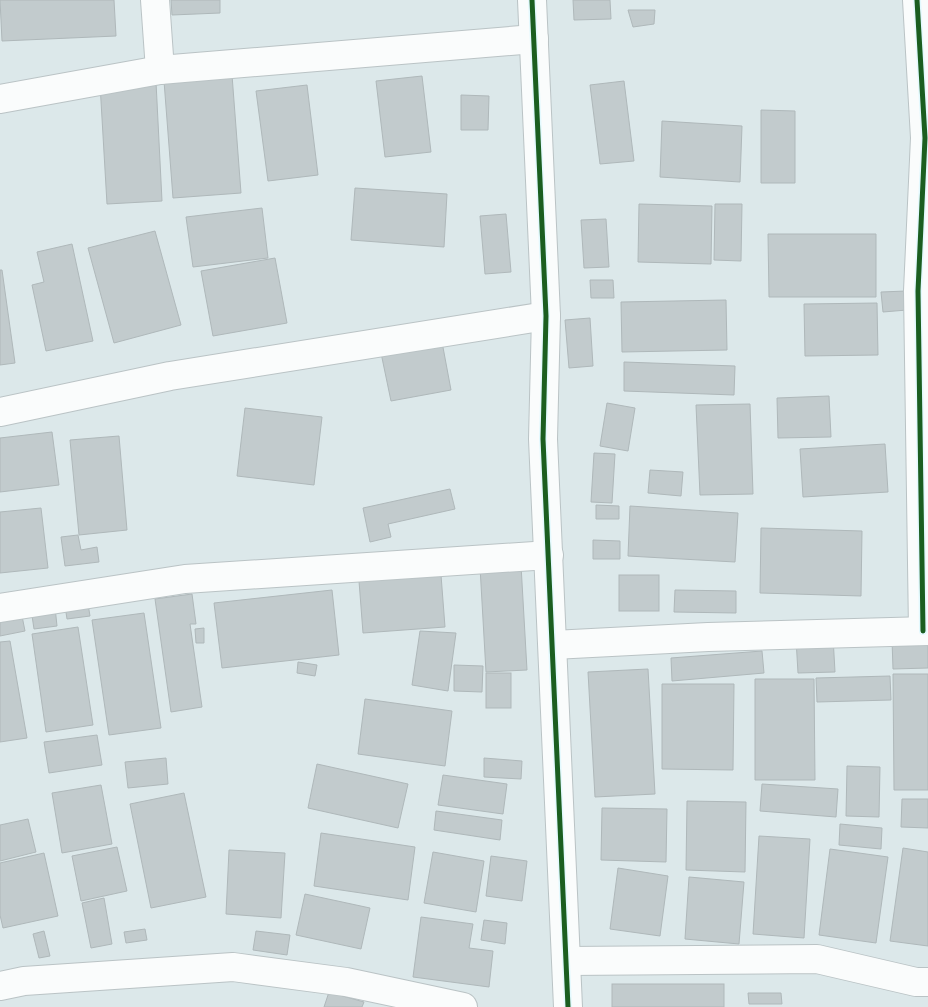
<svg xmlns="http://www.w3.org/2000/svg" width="928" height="1007" font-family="Bitter,serif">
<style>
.building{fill:#c2cbcd;stroke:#afb8ba}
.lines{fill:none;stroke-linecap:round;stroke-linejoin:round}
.minor-casing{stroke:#bac3c5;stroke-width:30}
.minor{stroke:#fafcfc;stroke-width:28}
.cycleway-casing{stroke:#e3f9fe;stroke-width:8}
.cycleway{stroke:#1b5e20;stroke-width:5}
</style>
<rect width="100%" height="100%" fill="#dce8ea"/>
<g class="building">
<polygon points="0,0 114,0 116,36 2,41"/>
<polygon points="171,0 220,0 220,13 172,15"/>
<polygon points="573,0 610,0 611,19 574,20"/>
<polygon points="628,10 655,10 654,24 633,27"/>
<polygon points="232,75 241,193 173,198 164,81"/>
<polygon points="422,76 431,152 385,157 376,81"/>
<polygon points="624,81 634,161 600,164 590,85"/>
<polygon points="156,82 162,201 107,204 100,84"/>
<polygon points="307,85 318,175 268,181 256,91"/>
<polygon points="461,95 489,96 488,130 461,130"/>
<polygon points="761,110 795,111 795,183 761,183"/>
<polygon points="662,121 742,126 740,182 660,177"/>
<polygon points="355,188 447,194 444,247 351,240"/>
<polygon points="639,204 712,206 711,264 638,262"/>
<polygon points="715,204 742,204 741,261 714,260"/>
<polygon points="262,208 268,258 193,267 186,217"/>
<polygon points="506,214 511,272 485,274 480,216"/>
<polygon points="606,219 609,267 584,268 581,220"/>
<polygon points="155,231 181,325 114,343 88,248"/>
<polygon points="768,234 876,234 876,297 769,297"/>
<polygon points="72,244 93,341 46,351 32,285 44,282 37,252"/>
<polygon points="275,258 287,323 213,336 201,271"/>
<polygon points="0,270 2,270 15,363 0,365"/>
<polygon points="590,280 613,280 614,298 591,298"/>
<polygon points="906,291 907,310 883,312 881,292"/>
<polygon points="726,300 727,350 622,352 621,302"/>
<polygon points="877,303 878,355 805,356 804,304"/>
<polygon points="590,318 593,366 569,368 565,320"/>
<polygon points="442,342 451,390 391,401 381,353"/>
<polygon points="624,362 735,366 734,395 624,391"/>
<polygon points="829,396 831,437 778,438 777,398"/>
<polygon points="607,403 635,408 628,451 600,446"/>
<polygon points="750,404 753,494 700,495 696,405"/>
<polygon points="245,408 322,417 314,485 237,476"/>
<polygon points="52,432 59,485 0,492 0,438"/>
<polygon points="119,436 127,530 79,535 70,440"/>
<polygon points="885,444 888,492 803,497 800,449"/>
<polygon points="594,453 615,454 612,503 591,502"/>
<polygon points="650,470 683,472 681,496 648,493"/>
<polygon points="450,489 455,509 388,524 391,537 370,542 363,508"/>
<polygon points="596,505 619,506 619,519 596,519"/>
<polygon points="630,506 738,513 735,562 628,556"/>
<polygon points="41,508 48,568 0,573 0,512"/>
<polygon points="761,528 862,531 861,596 760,593"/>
<polygon points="78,535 81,550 97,547 99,562 65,566 61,537"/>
<polygon points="593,540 620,541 620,559 593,559"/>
<polygon points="521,565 527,670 486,672 480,567"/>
<polygon points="441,575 445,627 363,633 359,581"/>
<rect x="619" y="575" width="40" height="36"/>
<polygon points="332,590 339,655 222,668 214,603"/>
<polygon points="675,590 736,591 736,613 674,612"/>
<polygon points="192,594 196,624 190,624 202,707 171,712 155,599"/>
<polygon points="88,604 90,616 67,619 65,606"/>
<polygon points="55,607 57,626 34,629 31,609"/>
<polygon points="21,611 25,631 0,636 0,615"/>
<polygon points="144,613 161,728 109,735 92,620"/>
<polygon points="78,627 93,725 46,732 32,634"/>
<polygon points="204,628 204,643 196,643 195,629"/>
<polygon points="420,631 456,633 448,691 412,685"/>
<polygon points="833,637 835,672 798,673 796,639"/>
<polygon points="928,639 928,668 893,669 892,640"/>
<polygon points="10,641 27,738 0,742 0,642"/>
<polygon points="762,651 764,673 672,681 671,658"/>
<polygon points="298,662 317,665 315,676 297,673"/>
<polygon points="454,665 483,666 482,692 454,691"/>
<polygon points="648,669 655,794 595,797 588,672"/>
<rect x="486" y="673" width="25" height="35"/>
<polygon points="893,674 928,674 928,790 894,790"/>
<polygon points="890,676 891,700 817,702 816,678"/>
<polygon points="755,679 814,679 815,780 755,780"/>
<polygon points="662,684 734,684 733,770 662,769"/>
<polygon points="365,699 452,711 445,766 358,754"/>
<polygon points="97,735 102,765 49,773 44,742"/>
<polygon points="166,758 168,784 128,788 125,762"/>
<polygon points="484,758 522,761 521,779 484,777"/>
<polygon points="317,764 408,784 398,828 308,808"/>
<polygon points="847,766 880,767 879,817 846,816"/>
<polygon points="443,775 507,784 503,814 438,805"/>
<polygon points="762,784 838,789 836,817 760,811"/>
<polygon points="101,785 112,844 62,853 52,793"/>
<polygon points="184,793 206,897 151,908 130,804"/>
<polygon points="902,799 928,799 928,828 901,827"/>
<polygon points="687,801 746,802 745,872 686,870"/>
<polygon points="602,808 667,809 666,862 601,860"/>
<polygon points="436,811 502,820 500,840 434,830"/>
<polygon points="28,819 36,852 0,861 0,825"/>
<polygon points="840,824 882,828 881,849 839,845"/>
<polygon points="321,833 415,847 408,900 314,886"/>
<polygon points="759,836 810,839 804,938 753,934"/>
<polygon points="117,847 127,891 81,901 72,856"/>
<polygon points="903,848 928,852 928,946 890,941"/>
<polygon points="830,849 888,857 876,943 819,935"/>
<polygon points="229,850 285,853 281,918 226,914"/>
<polygon points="433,852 484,861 476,912 424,903"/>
<polygon points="44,853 58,916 3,928 0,915 0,863"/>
<polygon points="491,856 527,861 522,901 486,896"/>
<polygon points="618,868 668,876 660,936 610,929"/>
<polygon points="689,877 744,882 739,944 685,939"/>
<polygon points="305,894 370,908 361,949 296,935"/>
<polygon points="104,898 112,944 91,948 82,903"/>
<polygon points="421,917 473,924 469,948 493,951 489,987 413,977"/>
<polygon points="484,920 507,923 505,944 481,940"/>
<polygon points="145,929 147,940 126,943 124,932"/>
<polygon points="44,931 50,956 39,958 33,934"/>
<polygon points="256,931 290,935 287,955 253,950"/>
<rect x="612" y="984" width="112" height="23"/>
<polygon points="329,992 364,1002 362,1007 324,1007"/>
<polygon points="748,993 781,993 782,1004 749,1004"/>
</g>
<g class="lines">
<g class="minor-casing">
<g id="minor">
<polyline points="155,0 160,70"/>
<polyline points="532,0 546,316 543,439 568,1007"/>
<polyline points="917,0 925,138 918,291 923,631"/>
<polyline points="0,99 160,70 534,39"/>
<polyline points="0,412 170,376 546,316"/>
<polyline points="0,608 185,579 549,555"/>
<polyline points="553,645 708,637 928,631"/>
<polyline points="567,961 817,959 916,982 928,982"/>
<polyline points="0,986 24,981 233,967 346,982 463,1007"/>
</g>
</g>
<use href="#minor" class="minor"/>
<g class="cycleway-casing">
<g id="cycleway">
<polyline points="532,0 546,316 543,439 568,1007"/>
<polyline points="917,0 925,138 918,291 923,631"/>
</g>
</g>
<use href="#cycleway" class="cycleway"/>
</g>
</svg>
